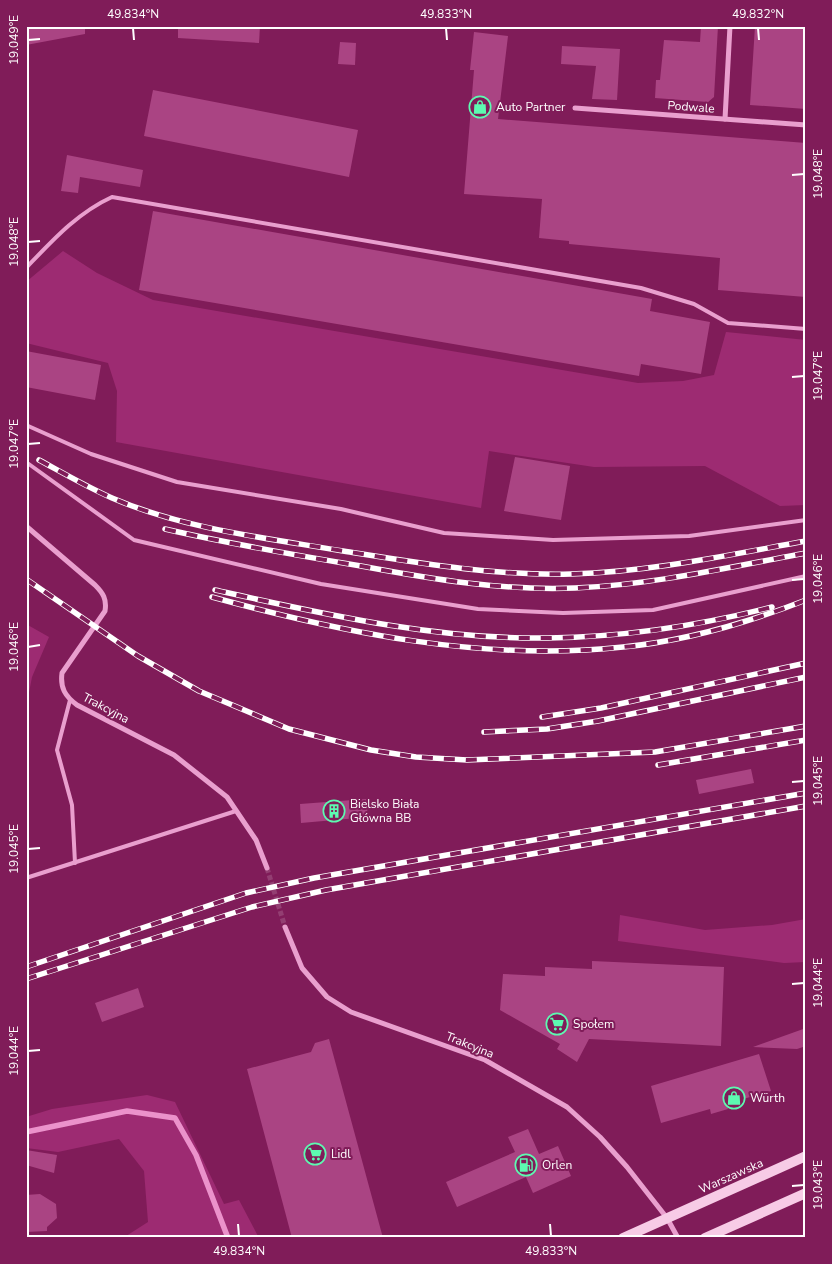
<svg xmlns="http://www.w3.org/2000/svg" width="832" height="1264" font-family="'Nunito Sans',sans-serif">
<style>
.green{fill:#9d2b72}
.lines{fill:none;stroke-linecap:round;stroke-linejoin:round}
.stream{stroke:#eb92cb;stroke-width:5.5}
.building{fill:#aa4483}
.minor-tunnel{stroke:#933e72;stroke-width:5;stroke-dasharray:5 2.5;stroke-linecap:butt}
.service{stroke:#e99fce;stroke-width:4}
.minor{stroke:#e99fce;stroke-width:5}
.secondary{stroke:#f7cbe6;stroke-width:10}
.rail-casing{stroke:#fff;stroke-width:5.5}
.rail{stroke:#801c59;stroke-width:4;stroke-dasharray:11;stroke-linecap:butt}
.ticks{fill:none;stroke:#fff;stroke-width:2}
.labels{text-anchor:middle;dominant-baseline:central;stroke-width:4;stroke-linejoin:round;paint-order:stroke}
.poi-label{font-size:12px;fill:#fff;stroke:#801c59;text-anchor:start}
.street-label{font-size:12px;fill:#fff;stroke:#801c59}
.neatline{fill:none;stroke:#fff;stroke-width:2}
.ticks-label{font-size:12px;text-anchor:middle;fill:#fff}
</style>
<rect width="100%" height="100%" fill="#801c59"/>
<g class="green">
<polygon points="63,251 97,273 153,300 638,383 683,381 714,375 726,332 806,340 806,505 780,506 705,466 594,467 489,451 481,508 116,442 117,391 108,363 26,343 26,282"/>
<polygon points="26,624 49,637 32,677 26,708"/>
<polygon points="620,915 705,930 772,925 806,919 806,962 784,963 618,941"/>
<polygon points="147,1095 175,1102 224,1204 239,1200 259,1238 123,1238 148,1222 144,1171 119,1139 58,1152 26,1148 26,1117 52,1109"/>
</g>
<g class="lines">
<polyline class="stream" points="26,1132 127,1111 175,1118 196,1155 228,1238"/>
</g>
<g class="building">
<polygon points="26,26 85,26 85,34 26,45"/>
<polygon points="178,26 260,26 259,43 178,38"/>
<polygon points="701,26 718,26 714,97 708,102 655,98 656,80 660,80 664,40 700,42"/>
<polygon points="755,26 806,26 806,109 750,105"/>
<polygon points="474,32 508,36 498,119 806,143 806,297 718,290 720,258 569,244 569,241 539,238 542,199 464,194 474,70 470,70"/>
<polygon points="340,42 356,43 355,65 338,64"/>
<polygon points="562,46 620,49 617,100 592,99 596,66 561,64"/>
<polygon points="153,90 358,130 349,177 144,136"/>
<polygon points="67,155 143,170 140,187 80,177 78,193 61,191"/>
<polygon points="153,211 652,299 650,311 710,322 701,374 641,364 639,376 139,290"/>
<polygon points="26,351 101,365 95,400 26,387"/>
<polygon points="515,457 570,466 561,520 504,511"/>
<polygon points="751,769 754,783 699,794 696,780"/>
<polygon points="366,799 368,817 301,823 300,804"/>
<polygon points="592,961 724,967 721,1046 589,1039 577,1062 557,1049 560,1044 500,1010 503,974 545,976 545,967 592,969"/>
<polygon points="138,988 144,1007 102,1022 95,1003"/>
<polygon points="806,1028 806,1046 797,1049 753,1047"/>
<polygon points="329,1039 383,1238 292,1238 247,1069 311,1052 315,1043"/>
<polygon points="759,1054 771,1091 726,1104 728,1109 711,1114 710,1109 661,1123 651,1086"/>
<polygon points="528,1129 539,1154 558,1146 571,1176 533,1193 526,1177 457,1207 446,1182 515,1152 508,1137"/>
<polygon points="26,1150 57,1155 54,1173 26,1165"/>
<polygon points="40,1194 56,1204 57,1218 47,1227 47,1231 26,1232 26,1195"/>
</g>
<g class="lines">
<polyline class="minor-tunnel" points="267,868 285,927"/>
<g class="service">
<path d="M26 268C52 241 77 213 112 197L641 288 694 304 728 323 806 329"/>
<polyline points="26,425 91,454 177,482 341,509 444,533 553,540 689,536 806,520"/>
<polyline points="26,462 134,540 321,584 478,609 563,613 653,610 806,576"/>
<polyline points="70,700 57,750 72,805 75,863"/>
<polyline points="26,878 236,811"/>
</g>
<g class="minor">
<polyline points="575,108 806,125"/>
<polyline points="725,119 730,26"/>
<path d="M26 526 95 585C103 593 107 599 105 611L62 673C60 688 65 696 77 705L174 755 227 797 256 840 267 868"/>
<polyline points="285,927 302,968 327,997 351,1012 485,1060 567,1107 600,1137 627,1167 667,1218 678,1238"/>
</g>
<g class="secondary">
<polyline points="623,1238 806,1156"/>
<polyline points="705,1238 806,1193"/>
</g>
<g class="rail-casing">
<g id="rail">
<path d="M39 460C63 473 87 487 112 498 184 529 266 538 343 551 419 563 494 576 571 574 650 572 728 555 806 541"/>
<path d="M165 529C230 544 295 555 361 566 431 579 503 591 575 588 652 585 730 567 806 553"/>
<polyline points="26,579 138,656 199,691 289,729 371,750 416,757 467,760 655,752 806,726"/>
<path d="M215 590C324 614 436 640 548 638 624 637 698 626 772 607"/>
<path d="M212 597C344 633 485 662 623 647 686 641 747 623 806 600"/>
<polyline points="542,717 601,708 806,663"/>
<polyline points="484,732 547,729 598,721 806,677"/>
<polyline points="658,765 806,740"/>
<polyline points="26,967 246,893 314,878 806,793"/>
<polyline points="26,979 252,907 326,890 806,806"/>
</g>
</g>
<use href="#rail" class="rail"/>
</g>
<path class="ticks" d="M133 28 134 40M446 28 447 40M758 28 759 40M28 40 40 39M792 175 804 174M28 242 40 241M792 377 804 376M28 444 40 443M792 580 804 579M28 647 40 645M792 782 804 781M28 849 40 848M792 984 804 983M28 1051 40 1050M792 1186 804 1185M238 1224 239 1236M550 1224 551 1236"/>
<defs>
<g id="shop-ring" transform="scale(1.125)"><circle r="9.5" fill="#801c59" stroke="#5dfab1" stroke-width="1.5"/><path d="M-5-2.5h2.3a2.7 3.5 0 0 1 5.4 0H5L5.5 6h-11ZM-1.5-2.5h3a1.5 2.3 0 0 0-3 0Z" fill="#5dfab1"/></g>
<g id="building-ring" transform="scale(1.125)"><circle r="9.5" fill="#801c59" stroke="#5dfab1" stroke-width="1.5"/><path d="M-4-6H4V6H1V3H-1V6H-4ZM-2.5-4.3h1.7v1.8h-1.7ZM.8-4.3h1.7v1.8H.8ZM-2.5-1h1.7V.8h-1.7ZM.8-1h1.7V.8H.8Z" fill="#5dfab1"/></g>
<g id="supermarket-ring" transform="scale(1.125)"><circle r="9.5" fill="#801c59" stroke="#5dfab1" stroke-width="1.5"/><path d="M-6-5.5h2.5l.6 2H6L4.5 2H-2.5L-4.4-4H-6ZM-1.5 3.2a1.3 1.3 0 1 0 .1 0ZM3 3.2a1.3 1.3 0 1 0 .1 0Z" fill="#5dfab1"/></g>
<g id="fuel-ring" transform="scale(1.125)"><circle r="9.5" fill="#801c59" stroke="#5dfab1" stroke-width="1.5"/><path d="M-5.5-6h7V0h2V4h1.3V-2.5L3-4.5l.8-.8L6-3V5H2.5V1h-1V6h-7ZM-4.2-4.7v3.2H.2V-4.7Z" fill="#5dfab1"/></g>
</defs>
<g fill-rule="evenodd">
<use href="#shop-ring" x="480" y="107"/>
<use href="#building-ring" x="334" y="811"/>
<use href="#supermarket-ring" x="557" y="1024"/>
<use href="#shop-ring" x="734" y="1098"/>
<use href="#supermarket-ring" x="315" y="1154"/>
<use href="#fuel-ring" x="526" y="1165"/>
</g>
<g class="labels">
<g class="poi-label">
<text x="496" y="107">Auto Partner</text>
<text x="350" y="804">Bielsko Biała<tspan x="350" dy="14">Główna BB</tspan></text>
<text x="573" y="1024">Społem</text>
<text x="750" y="1098">Würth</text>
<text x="331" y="1154">Lidl</text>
<text x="542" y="1165">Orlen</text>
</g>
<g class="street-label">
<text transform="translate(691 107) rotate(4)">Podwale</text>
<text transform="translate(106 708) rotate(28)">Trakcyjna</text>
<text transform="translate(470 1045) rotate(22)">Trakcyjna</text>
<text transform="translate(731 1176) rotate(-24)">Warszawska</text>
</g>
</g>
<rect width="832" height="1264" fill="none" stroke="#801c59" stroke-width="55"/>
<rect x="28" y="28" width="776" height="1208" class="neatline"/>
<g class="ticks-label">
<text x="133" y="18">49.834°N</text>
<text x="446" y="18">49.833°N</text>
<text x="758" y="18">49.832°N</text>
<text transform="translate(14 40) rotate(-90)" y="4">19.049°E</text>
<text transform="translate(818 174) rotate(-90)" y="4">19.048°E</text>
<text transform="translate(14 242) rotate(-90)" y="4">19.048°E</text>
<text transform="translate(818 376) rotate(-90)" y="4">19.047°E</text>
<text transform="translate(14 444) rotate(-90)" y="4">19.047°E</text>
<text transform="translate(818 579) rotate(-90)" y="4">19.046°E</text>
<text transform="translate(14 647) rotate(-90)" y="4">19.046°E</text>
<text transform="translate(818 781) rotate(-90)" y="4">19.045°E</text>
<text transform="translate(14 849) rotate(-90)" y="4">19.045°E</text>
<text transform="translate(818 983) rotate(-90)" y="4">19.044°E</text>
<text transform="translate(14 1051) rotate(-90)" y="4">19.044°E</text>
<text transform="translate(818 1185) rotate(-90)" y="4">19.043°E</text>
<text x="239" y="1255">49.834°N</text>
<text x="551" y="1255">49.833°N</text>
</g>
</svg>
